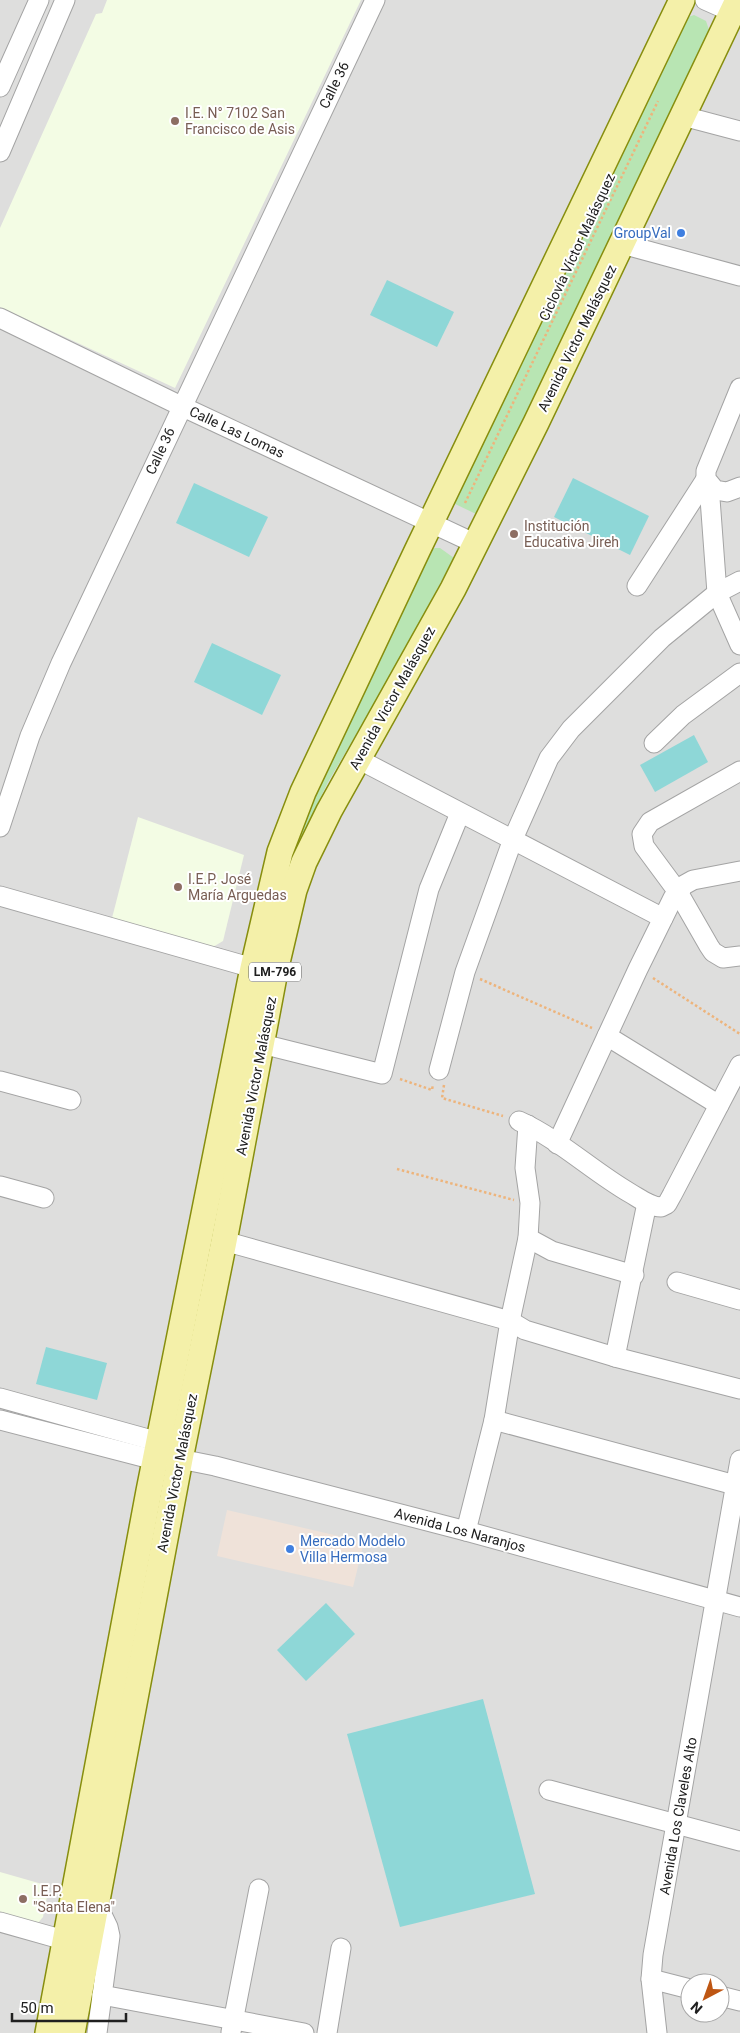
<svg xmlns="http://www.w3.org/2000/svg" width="740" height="2033" font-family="Roboto,sans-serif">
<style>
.residential{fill:#dededd;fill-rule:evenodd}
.commercial{fill:#efe2d9}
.education{fill:#f3fce4}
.grass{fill:#b8e5b3}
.pitch{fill:#8ed7d7}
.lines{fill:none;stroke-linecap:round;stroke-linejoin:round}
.minor-casing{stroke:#a4a4a4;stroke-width:21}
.major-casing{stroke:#878e0e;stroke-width:28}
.path{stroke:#edb47c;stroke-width:2.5;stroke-dasharray:2.5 2.5;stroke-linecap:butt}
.minor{stroke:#fff;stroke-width:19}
.major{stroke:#f4f0a9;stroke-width:25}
.education-dot{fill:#8d6e63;stroke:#fff;stroke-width:2}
.shop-dot{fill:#3f7fe0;stroke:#fff;stroke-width:2}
.labels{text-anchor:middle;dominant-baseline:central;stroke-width:4;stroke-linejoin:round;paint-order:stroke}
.shield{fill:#fff;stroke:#636363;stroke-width:1}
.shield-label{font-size:12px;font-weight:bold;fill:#202020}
.street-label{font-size:14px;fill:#202020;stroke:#fff}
.education-label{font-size:14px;fill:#785e54;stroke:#fff;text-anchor:start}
.shop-label{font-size:14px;fill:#366cbe;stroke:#fff;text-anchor:end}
</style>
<rect width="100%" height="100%" fill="#eff0e8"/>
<path class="residential" d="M0 0H740V2033H0ZM690 1983H720V2013H690Z"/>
<polygon class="commercial" points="227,1510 364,1542 353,1587 217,1556"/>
<g class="education">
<polygon points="107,0 361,0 175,388 0,307 0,228 96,14 102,13"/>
<polygon points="138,817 244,855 223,941 213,947 112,918"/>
<polygon points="0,1872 49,1886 43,1917 38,1923 0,1912"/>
</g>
<g class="grass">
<polygon points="694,15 706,21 710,33 581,310 476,514 451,502 683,19"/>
<polygon points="435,548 440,548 454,558 387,682 328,782 295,850 279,892 288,848 430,550"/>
</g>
<g class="pitch">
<polygon points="387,280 454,312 437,347 370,315"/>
<polygon points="573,478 649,516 630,555 554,517"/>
<polygon points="194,483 268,517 249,557 176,523"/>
<polygon points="212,643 281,675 262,715 194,682"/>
<polygon points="694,735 708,762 655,792 640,765"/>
<polygon points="46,1347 107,1363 97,1400 36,1384"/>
<polygon points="326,1603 355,1634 306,1681 277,1650"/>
<polygon points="483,1699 535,1894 400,1927 347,1734"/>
</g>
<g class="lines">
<g class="minor-casing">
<g id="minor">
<polyline points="705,0 732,12"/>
<polyline points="0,87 39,0"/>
<polyline points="683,116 740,131"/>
<polyline points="0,152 65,0"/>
<polyline points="622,244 740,276"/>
<polyline points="0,318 181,406 474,543"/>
<polyline points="740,388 706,471 706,479 715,490 727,492 740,487"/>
<polyline points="709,485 717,593 740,645"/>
<polyline points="637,586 706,479"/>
<polyline points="654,743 683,715 740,673"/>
<polyline points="358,759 663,918"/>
<polyline points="740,771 650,822 642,834 644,846 678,892 709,946 713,952 723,958 740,956"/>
<polyline points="0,827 30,736 61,663 375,0"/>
<polyline points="0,896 253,968"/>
<polyline points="607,1036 719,1105"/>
<polyline points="262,1044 382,1074 429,889 460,813"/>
<polyline points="439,1070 465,972 513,839 549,758 571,729 662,638 717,593 740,581"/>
<polyline points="0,1081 71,1100"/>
<path d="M519 1121C559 1139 592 1171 630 1193 639 1198 650 1207 661 1207L667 1204 672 1195 740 1065"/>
<polyline points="557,1144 638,969 673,898 684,885 693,880 740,871"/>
<polyline points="0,1186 44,1198"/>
<polyline points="528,1238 552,1251 634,1275"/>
<polyline points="224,1241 510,1321 525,1330 615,1357 740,1389"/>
<polyline points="677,1282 740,1300"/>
<polyline points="615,1357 647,1203"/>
<polyline points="0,1398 159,1442 169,1450"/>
<polyline points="0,1420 155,1460 180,1459 215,1466 466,1531 740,1607"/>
<polyline points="494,1420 735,1485"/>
<polyline points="466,1531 494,1420 510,1321 528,1238 530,1203 525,1168 528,1125"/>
<polyline points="549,1790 740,1841"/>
<polyline points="95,1900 108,1927 110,1936 97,2033"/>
<polyline points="0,1922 64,1940"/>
<polyline points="651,1979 690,1989"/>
<polyline points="102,1995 304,2033"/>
<polyline points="720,1996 740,2001"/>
<polyline points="231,2032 259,1889"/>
<polyline points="327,2033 341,1948"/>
<polyline points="657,2033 651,1979 653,1955 740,1460"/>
</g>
</g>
<g class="major-casing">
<g id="major">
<polyline points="48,2033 149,1491 253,968 280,852 303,792 417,551 682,0"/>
<polyline points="72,2033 180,1459 224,1241 275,971 294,890 304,862 329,811 453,589 536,423 738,0"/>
</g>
</g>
<g class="path">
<polyline points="465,503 658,101"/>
<polyline points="653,978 740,1034"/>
<polyline points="480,979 592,1028"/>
<polyline points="400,1079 432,1090 433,1084"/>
<polyline points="444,1085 442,1098 503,1116"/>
<polyline points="397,1169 514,1200"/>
</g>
<use href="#minor" class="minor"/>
<use href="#major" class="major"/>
</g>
<g class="education-dot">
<circle cx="175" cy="121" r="5"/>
<circle cx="514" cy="534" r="5"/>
<circle cx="178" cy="887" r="5"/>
<circle cx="23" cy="1899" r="5"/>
</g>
<g class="shop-dot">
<circle cx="681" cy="233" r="5"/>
<circle cx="290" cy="1549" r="5"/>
</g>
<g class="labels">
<rect class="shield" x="249" y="962.5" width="52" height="19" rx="4"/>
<g class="shield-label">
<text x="275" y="972">LM-796</text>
</g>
<g class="street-label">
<text transform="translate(334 85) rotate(-64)">Calle 36</text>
<text transform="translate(577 247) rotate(-65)">Ciclovía Víctor Malásquez</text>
<text transform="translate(577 338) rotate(-64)">Avenida Victor Malásquez</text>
<text transform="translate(237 432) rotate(25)">Calle Las Lomas</text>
<text transform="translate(160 451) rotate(-65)">Calle 36</text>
<text transform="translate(392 698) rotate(-61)">Avenida Victor Malásquez</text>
<text transform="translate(256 1076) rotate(-79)">Avenida Victor Malásquez</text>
<text transform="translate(177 1473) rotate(-79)">Avenida Victor Malásquez</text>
<text transform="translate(460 1530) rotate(15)">Avenida Los Naranjos</text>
<text transform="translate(678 1816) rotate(-80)">Avenida Los Claveles Alto</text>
</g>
<g class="education-label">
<text x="185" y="113">I.E. N° 7102 San<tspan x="185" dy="16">Francisco de Asis</tspan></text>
<text x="524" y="526">Institución<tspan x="524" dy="16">Educativa Jireh</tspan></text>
<text x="188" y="879">I.E.P. José<tspan x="188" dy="16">María Arguedas</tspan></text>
<text x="33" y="1891">I.E.P.<tspan x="33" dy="16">"Santa Elena"</tspan></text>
</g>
<g class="shop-label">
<text x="671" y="233">GroupVal</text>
<text x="300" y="1541" text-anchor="start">Mercado Modelo<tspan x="300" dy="16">Villa Hermosa</tspan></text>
</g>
</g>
<g transform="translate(705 1998) rotate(221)"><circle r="24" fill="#ffffff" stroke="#a6a6a6"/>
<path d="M0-4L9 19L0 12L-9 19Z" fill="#be5613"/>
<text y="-8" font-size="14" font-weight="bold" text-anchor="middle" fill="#202020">N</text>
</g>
<path d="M12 2013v8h114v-8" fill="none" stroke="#202020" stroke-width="2.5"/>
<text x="20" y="2013" font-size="15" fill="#202020" stroke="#ffffff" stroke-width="4" paint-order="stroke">50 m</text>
</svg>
